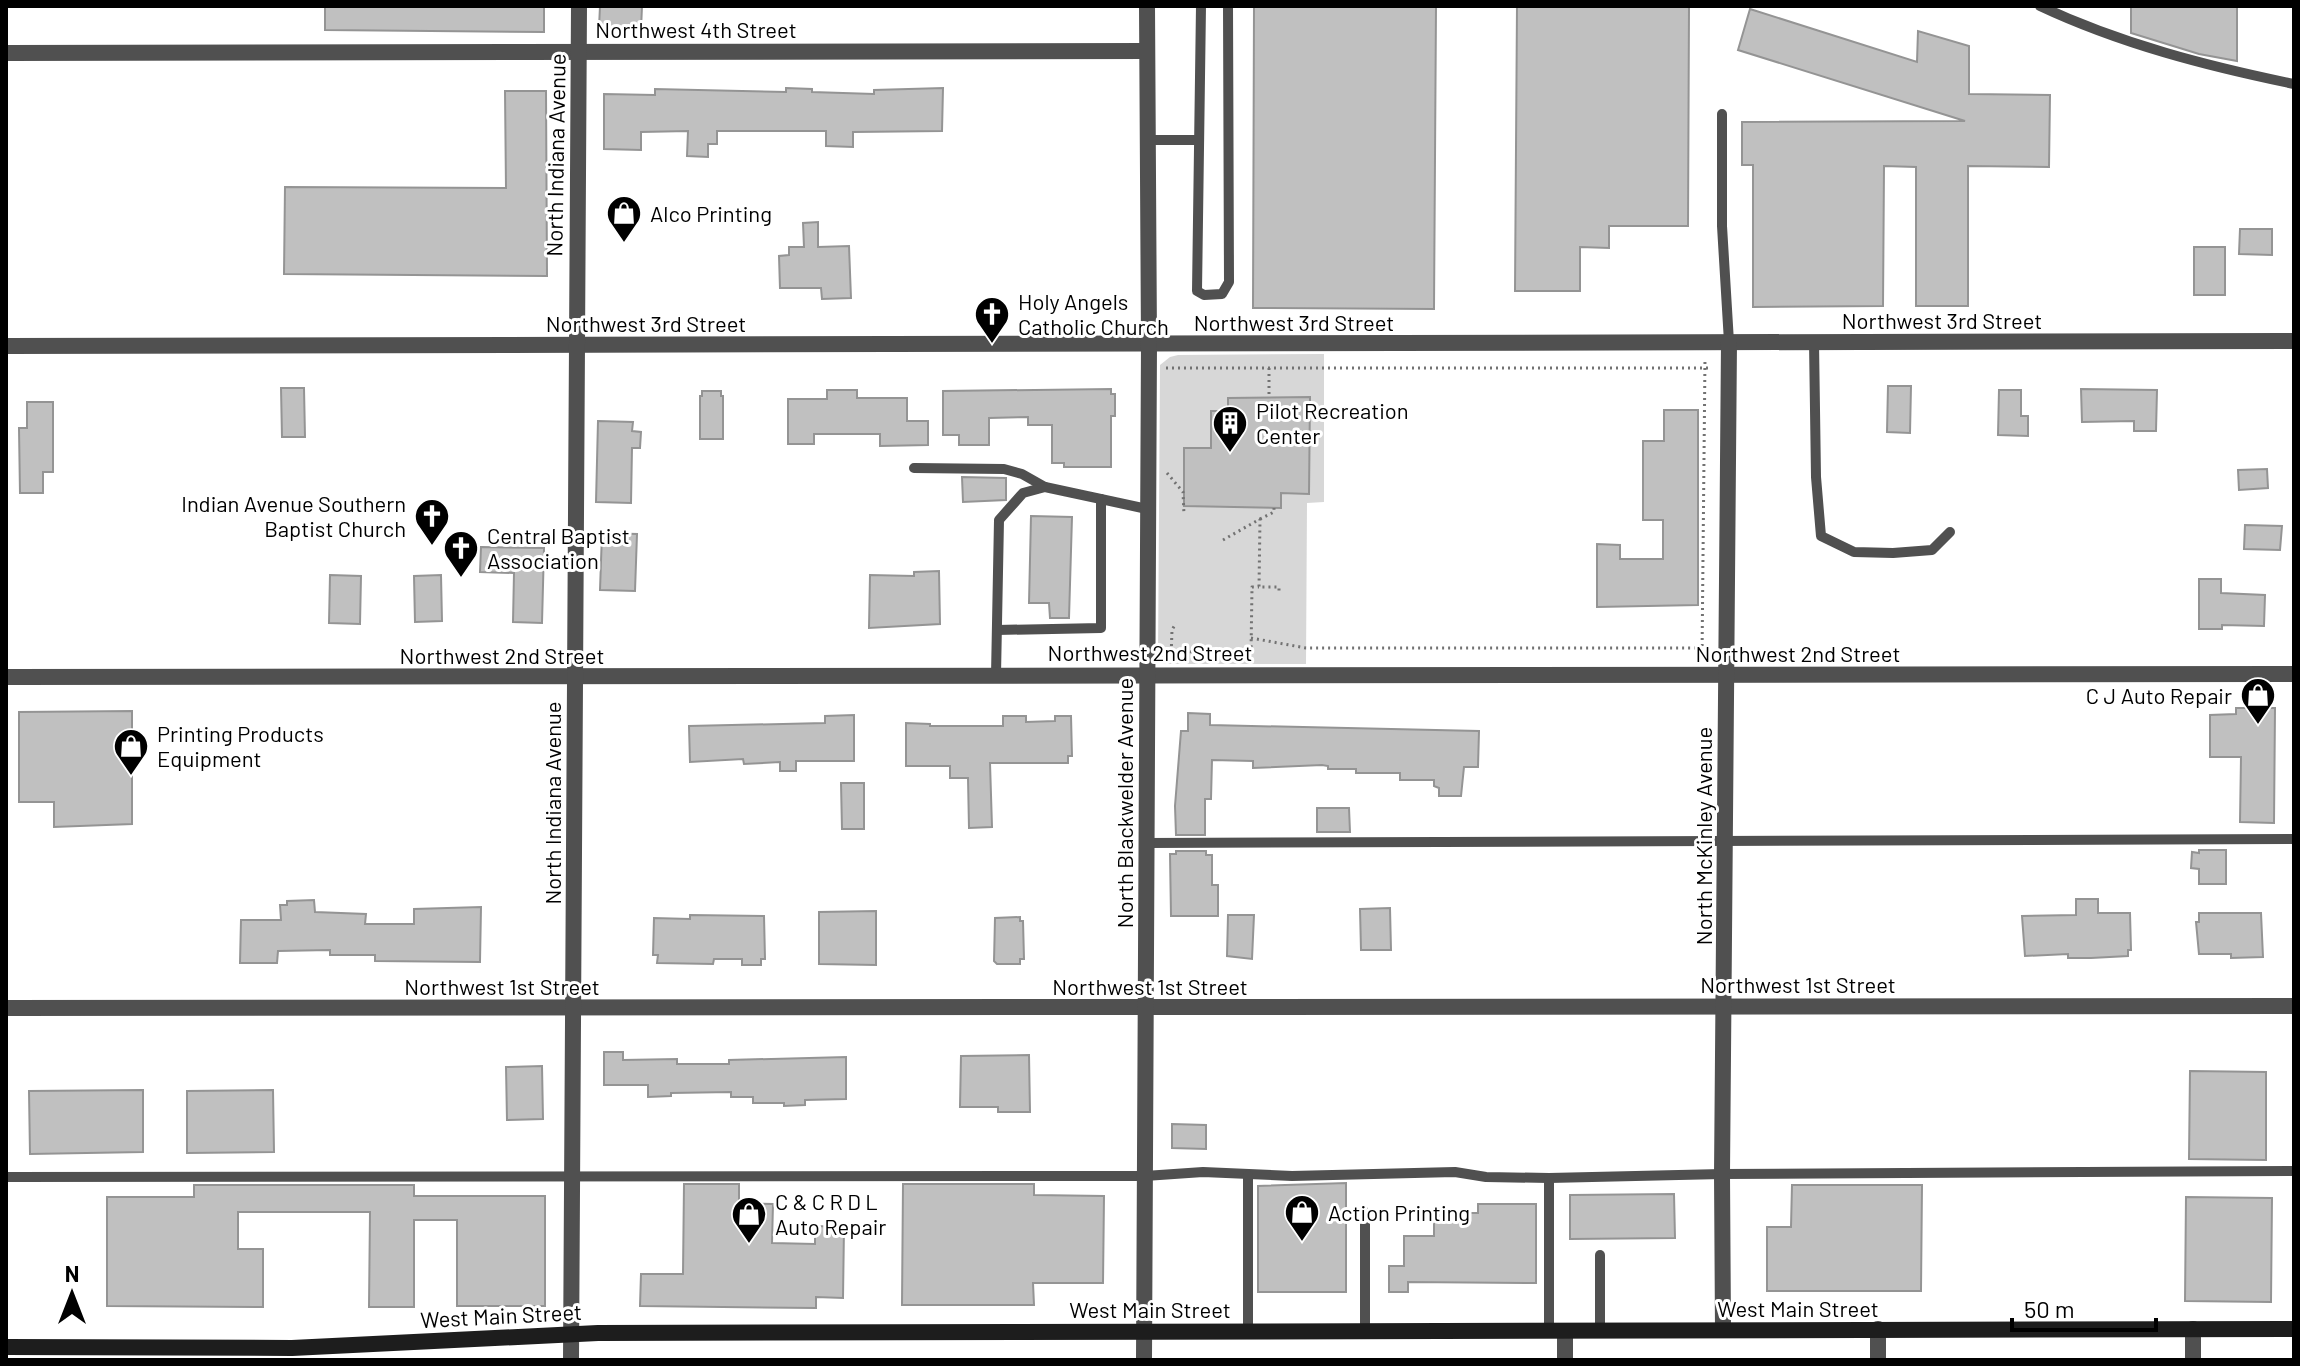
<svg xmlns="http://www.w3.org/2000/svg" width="2300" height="1366" font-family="Barlow,sans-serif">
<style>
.green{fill:#d7d7d7}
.building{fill:#c0c0c0;stroke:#949494;stroke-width:2}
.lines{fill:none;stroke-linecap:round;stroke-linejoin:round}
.path{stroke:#727272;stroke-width:3;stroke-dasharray:2 4;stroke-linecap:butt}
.service{stroke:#505050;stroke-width:10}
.minor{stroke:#505050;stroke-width:16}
.secondary{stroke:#1d1d1d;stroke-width:16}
.labels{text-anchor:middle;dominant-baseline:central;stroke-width:6;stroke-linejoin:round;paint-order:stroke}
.street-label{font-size:22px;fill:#000;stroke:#fff}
.poi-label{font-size:22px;fill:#000;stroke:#fff;text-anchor:start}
</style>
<rect width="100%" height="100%" fill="#fff"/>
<polygon class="green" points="1324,354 1324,502 1307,503 1306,664 1163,664 1158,658 1160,365 1170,357 1178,355"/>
<g class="building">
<polygon points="325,6 544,6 544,32 325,30"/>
<polygon points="600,6 642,6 641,30 599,28"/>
<polygon points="1254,6 1436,6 1434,309 1253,308"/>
<polygon points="1517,6 1689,6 1688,226 1609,226 1609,248 1580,247 1580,291 1515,291"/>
<polygon points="2131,6 2237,6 2237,61 2199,54 2131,33"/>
<polygon points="1750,9 1917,62 1918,31 1969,46 1969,94 2050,95 2049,167 1968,166 1968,306 1916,306 1916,167 1884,166 1883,306 1753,307 1753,165 1742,165 1742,122 1965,121 1738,50"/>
<polygon points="786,88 812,89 812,92 874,94 874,90 943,88 942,131 853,132 853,147 826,146 826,131 717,131 717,144 708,144 708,157 687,156 688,131 641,132 641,150 604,149 604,94 655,95 655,89 786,92"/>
<polygon points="505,91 546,91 547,276 284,274 285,187 506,188"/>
<polygon points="818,222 818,247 849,246 851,298 822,299 821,288 780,288 779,256 789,255 789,247 804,247 803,223"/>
<polygon points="2240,229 2272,229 2272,255 2239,254"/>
<rect x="2194" y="247" width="31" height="48"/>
<polygon points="1888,386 1911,386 1910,433 1887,432"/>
<polygon points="281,388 304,388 305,437 282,437"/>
<polygon points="1111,389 1111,394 1115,394 1115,416 1111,416 1111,467 1064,467 1064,463 1052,463 1052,425 1028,425 1028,417 989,418 989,445 959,445 959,435 943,435 943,391"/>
<polygon points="2081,389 2157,390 2156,431 2134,431 2134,421 2082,422"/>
<polygon points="827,390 857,390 857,398 907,398 907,421 928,421 928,445 880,446 880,434 814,434 814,444 788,444 788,399 827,399"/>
<polygon points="1999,390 2021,390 2021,416 2028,416 2028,436 1998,435"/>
<polygon points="702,391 721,391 721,396 723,396 723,439 700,439 700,396 702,396"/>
<polygon points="1310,397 1309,494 1281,493 1281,508 1184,506 1184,448 1211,448 1211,411 1228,411 1228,398"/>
<polygon points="27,402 53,402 53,472 43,472 43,493 20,493 19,428 27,428"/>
<polygon points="1664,410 1698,410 1698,605 1597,607 1597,544 1620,545 1620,559 1663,559 1663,520 1643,520 1643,441 1664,441"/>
<polygon points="598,421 633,422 632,431 641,432 640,448 632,448 631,503 596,502"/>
<polygon points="2267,469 2268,488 2239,490 2238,470"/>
<polygon points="962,477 1006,478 1006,500 963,502"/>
<polygon points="1031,516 1072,517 1069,618 1050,618 1049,603 1029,603"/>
<polygon points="2245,525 2282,526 2280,550 2244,549"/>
<polygon points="602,533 637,534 635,591 600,590"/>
<polygon points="481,547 544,548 542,623 513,622 514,573 480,572"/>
<polygon points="939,571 940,624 869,628 870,575 914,576 914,572"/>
<polygon points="330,575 361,576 360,624 329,623"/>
<polygon points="441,575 442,621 415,622 414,576"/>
<polygon points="2199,579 2221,579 2221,593 2265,595 2264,626 2222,625 2222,629 2199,629"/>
<polygon points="2236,708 2275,708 2274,823 2240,822 2241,757 2210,757 2210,715 2236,714"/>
<polygon points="132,711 132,824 54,827 54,802 19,802 19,712"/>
<polygon points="1188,713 1210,714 1210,725 1479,731 1478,767 1464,767 1461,796 1439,796 1439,788 1434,786 1434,780 1400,780 1400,773 1356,773 1356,769 1328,769 1328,766 1322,765 1253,768 1253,761 1212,760 1211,799 1205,799 1205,835 1176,835 1175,806 1181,731 1188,731"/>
<polygon points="854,715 854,761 796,761 796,771 780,771 780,762 744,764 743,759 690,762 689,726 825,723 825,716"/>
<polygon points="1003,716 1026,716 1026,722 1055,721 1055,716 1071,716 1072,756 1068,756 1068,763 990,763 992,827 969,828 968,778 950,778 950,766 906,766 906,723 930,724 930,726 1003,726"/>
<polygon points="841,783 864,783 864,829 842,829"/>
<polygon points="1317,808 1349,808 1350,832 1317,832"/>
<polygon points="2199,850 2226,850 2226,884 2199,884 2199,869 2191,868 2192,852 2199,853"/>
<polygon points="1176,851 1206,851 1206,855 1212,855 1212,885 1218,885 1218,916 1171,916 1170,854 1176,854"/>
<polygon points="2076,899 2098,899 2098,913 2130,913 2131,950 2128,950 2128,956 2091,958 2068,958 2068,954 2025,956 2022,916 2076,915"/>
<polygon points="314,900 315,912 366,914 365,924 414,924 414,909 481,907 480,962 375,961 375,955 330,955 330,950 278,951 277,963 240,963 241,920 281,920 280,905 287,905 287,901"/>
<polygon points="1390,908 1391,950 1361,950 1360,909"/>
<polygon points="876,911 876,965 819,964 819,912"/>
<polygon points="2199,913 2261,913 2263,957 2231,958 2231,954 2199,954 2196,922 2199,922"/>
<polygon points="690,915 764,916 765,959 761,959 761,965 742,965 742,959 714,959 713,964 657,963 658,955 653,955 654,918 690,919"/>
<polygon points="1228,915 1254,915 1252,959 1227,956"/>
<polygon points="1020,917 1020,921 1023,921 1024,959 1020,959 1020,964 997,964 994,961 995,918"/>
<polygon points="604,1052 623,1052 623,1060 677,1059 677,1064 729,1064 729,1060 846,1057 846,1099 805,1100 805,1105 784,1106 784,1103 753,1103 753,1097 731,1097 731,1092 671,1093 671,1096 648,1097 648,1085 604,1085"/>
<polygon points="1029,1055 1030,1112 998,1112 998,1107 960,1107 961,1056"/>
<polygon points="542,1066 543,1119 507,1120 506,1067"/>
<polygon points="2190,1071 2266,1072 2266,1160 2189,1159"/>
<polygon points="143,1090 143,1152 30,1154 29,1091"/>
<polygon points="273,1090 274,1152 187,1153 187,1091"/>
<polygon points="1172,1124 1206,1125 1206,1149 1172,1148"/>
<polygon points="1346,1183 1346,1292 1258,1292 1258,1186"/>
<polygon points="684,1184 739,1184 739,1203 773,1204 772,1243 815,1244 815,1226 844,1227 843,1298 816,1297 816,1308 640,1306 641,1274 683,1274"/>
<polygon points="903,1184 1034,1184 1034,1195 1104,1196 1103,1283 1033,1283 1034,1305 902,1305"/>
<polygon points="194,1185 414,1185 414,1196 545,1196 545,1306 457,1306 457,1220 414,1220 414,1307 369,1307 370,1212 238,1212 238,1249 263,1249 263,1307 107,1306 107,1197 194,1197"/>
<polygon points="1792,1185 1922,1185 1921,1291 1767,1291 1767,1227 1791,1227"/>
<polygon points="1674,1194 1675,1238 1570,1239 1570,1195"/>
<polygon points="2186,1197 2272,1198 2271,1302 2185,1301"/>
<polygon points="1478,1204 1536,1204 1536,1283 1408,1282 1408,1292 1389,1292 1389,1266 1404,1266 1404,1236 1434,1236 1434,1213 1478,1213"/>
</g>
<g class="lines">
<g class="path">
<polyline points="1166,368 1710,368"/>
<polyline points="1269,368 1269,397"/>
<polyline points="1167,473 1183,492 1184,515"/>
<polyline points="1260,519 1274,512 1274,508"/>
<polyline points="1223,540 1260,519 1259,587 1279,587 1279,593"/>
<polyline points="1251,638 1306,648 1710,648"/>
<polyline points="1166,649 1193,652 1251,652 1252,587 1259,587"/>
<polyline points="1171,658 1172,630 1176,623"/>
<polyline points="1702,658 1705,358"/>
</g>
<g class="service">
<polyline points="1201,6 1197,291 1204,295 1222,294 1229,282 1228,6"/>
<path d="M2040 6C2121 44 2207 66 2294 84"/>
<polyline points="1722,114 1722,226 1729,342"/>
<polyline points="1149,140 1199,140"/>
<polyline points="1814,342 1816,477 1821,536 1854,552 1893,553 1932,550 1950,532"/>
<polyline points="914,468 1004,469 1022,474 1045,487"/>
<polyline points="997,630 1101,628 1101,499"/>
<polyline points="996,675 999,520 1023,493 1045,487 1147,509"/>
<polyline points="1146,843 2294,839"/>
<polyline points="6,1177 1145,1176 1203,1172 1292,1176 1455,1172 1486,1177 1549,1178 1722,1174 2294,1171"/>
<polyline points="1365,1212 1365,1331"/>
<polyline points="1600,1255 1600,1331"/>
<polyline points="1248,1331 1248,1175"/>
<polyline points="1549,1332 1549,1178"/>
</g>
<g class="minor">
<polyline points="6,53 1147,51"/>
<polyline points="6,346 2294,341"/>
<polyline points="6,677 2294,674"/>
<polyline points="6,1008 2294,1006"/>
<polyline points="1878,1329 1878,1360"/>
<polyline points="2193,1329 2193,1360"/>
<polyline points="1723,1330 1722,1174 1729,342"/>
<polyline points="1565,1332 1565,1360"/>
<polyline points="571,1360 579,6"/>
<polyline points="1144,1360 1149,344 1147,6"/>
</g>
<polyline class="secondary" points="6,1347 292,1348 598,1333 2294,1329"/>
</g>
<defs>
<g id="shop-pin" transform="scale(1.8)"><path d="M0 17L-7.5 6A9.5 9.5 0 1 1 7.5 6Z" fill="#000" stroke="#fff"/><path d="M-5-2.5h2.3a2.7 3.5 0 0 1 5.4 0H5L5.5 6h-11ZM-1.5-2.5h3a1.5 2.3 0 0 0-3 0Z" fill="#fff"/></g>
<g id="church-pin" transform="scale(1.8)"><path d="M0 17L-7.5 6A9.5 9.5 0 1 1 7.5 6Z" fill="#000" stroke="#fff"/><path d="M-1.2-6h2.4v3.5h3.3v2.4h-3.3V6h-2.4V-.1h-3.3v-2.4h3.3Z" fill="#fff"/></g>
<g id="building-pin" transform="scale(1.8)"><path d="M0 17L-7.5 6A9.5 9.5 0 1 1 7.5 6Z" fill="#000" stroke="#fff"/><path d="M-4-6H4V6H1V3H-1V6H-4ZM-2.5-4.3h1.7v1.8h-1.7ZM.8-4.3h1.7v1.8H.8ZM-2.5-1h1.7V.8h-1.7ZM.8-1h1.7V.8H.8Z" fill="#fff"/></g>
</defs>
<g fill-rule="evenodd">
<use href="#shop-pin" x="624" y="213"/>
<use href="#church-pin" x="992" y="314"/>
<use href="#building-pin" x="1230" y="423"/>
<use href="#church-pin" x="432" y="516"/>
<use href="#church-pin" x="461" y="548"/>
<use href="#shop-pin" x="2258" y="695"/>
<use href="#shop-pin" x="131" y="746"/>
<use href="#shop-pin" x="1302" y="1212"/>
<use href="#shop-pin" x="749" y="1214"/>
</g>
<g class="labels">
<g class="street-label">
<text x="696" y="29">Northwest 4th Street</text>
<text transform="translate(555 155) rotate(-89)">North Indiana Avenue</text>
<text x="1942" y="320">Northwest 3rd Street</text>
<text x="1294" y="322">Northwest 3rd Street</text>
<text x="646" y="323">Northwest 3rd Street</text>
<text x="1150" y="652">Northwest 2nd Street</text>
<text x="1798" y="653">Northwest 2nd Street</text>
<text x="502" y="655">Northwest 2nd Street</text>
<text transform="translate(552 803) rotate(-90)">North Indiana Avenue</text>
<text transform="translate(1124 803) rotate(-90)">North Blackwelder Avenue</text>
<text transform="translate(1703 836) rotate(-90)">North McKinley Avenue</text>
<text x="1798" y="984">Northwest 1st Street</text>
<text x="502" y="986">Northwest 1st Street</text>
<text x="1150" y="986">Northwest 1st Street</text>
<text x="1798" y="1308">West Main Street</text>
<text x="1150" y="1309">West Main Street</text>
<text transform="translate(501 1315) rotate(-3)">West Main Street</text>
</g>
<g class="poi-label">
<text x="650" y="213">Alco Printing</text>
<text x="1018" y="301">Holy Angels<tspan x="1018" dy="25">Catholic Church</tspan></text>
<text x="1256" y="410">Pilot Recreation<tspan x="1256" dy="25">Center</tspan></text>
<text x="406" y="503" text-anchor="end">Indian Avenue Southern<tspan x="406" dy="25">Baptist Church</tspan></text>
<text x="487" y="535">Central Baptist<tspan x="487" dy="25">Association</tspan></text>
<text x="2232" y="695" text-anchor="end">C J Auto Repair</text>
<text x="157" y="733">Printing Products<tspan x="157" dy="25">Equipment</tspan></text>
<text x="775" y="1201">C &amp; C R D L<tspan x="775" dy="25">Auto Repair</tspan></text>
<text x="1328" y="1212">Action Printing</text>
</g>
</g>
<rect width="2300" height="1366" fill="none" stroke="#000000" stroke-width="16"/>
<g transform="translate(72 1294)" stroke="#ffffff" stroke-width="6" paint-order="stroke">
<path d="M0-6L14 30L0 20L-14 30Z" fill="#000000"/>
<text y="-12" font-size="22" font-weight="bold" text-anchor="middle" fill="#000000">N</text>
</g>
<path d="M2012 1318v12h144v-12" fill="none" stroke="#000000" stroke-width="4"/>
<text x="2024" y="1318" font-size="24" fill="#000000" stroke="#ffffff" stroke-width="6" paint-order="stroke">50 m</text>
</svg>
